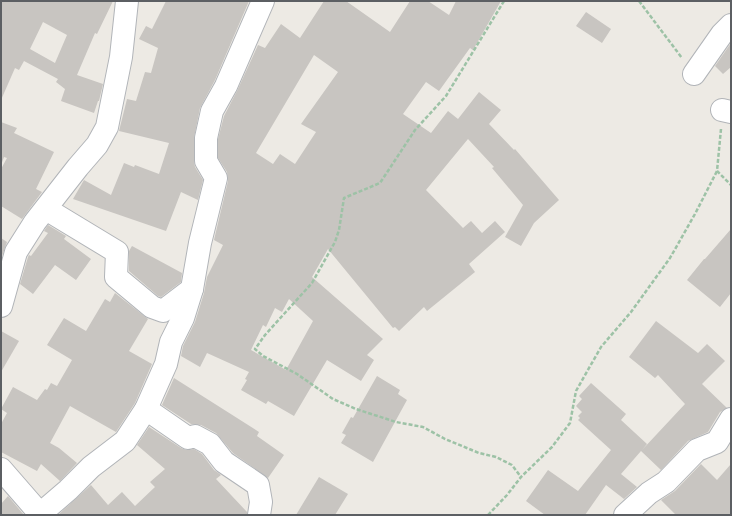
<svg xmlns="http://www.w3.org/2000/svg" width="732" height="516" font-family="'PT Sans Narrow',sans-serif">
<style>
.building{fill:#c8c5c1;fill-rule:evenodd}
.lines{fill:none;stroke-linecap:round;stroke-linejoin:round}
.minor-casing{stroke:#b1b4b8;stroke-width:24}
.path{stroke:#9dc2a6;stroke-width:2.5;stroke-dasharray:4 2;stroke-linecap:butt}
.minor{stroke:#fff;stroke-width:22}
</style>
<rect width="100%" height="100%" fill="#edeae4"/>
<g class="building">
<path d="M1 1H113L97 34 95 33 77 75 103 84 99 101H98L94 113 61 101 65 89 56 82 58 79 24 61 19 70 15 68 1 100ZM43 22 67 35 55 63 30 49Z"/>
<polygon points="166,1 249,1 215,80 200,108 194,138 194,161 195,167 203,180 198,200 181,192 166,231 73,199 84,180 111,195 124,163 134,167 135,165 159,174 169,143 119,131 127,99 136,101 145,72 151,73 158,48 139,39 146,26 152,29"/>
<path d="M324 1H346L390 32 410 1H428L449 15 456 1H501L473 50 470 48 439 91 426 82 403 114 431 133 448 111 458 119 479 92 501 110 489 124 514 150 515 149 559 200 534 223 521 246 505 237 523 205 492 168 494 167 468 139 426 190 463 228 471 221 482 233 495 221 505 232 469 264 475 272 427 311 424 307 399 331 395 327 393 328 328 249 312 277 383 339 367 355 374 360 361 381 327 360 294 416 268 401 266 404 241 390 247 380 245 379 249 372 207 353 200 367 181 356 183 346 195 322 204 293 207 277 223 245 214 240 228 181 227 172 218 158V139L224 116 237 91 258 45 265 48 281 24 300 38ZM314 55 338 72 301 124 316 132 295 164 280 154 273 164 256 153ZM289 299 313 321 286 370 251 350 263 325 266 327 275 308 282 312Z"/>
<polygon points="586,12 611,29 602,43 576,26"/>
<polygon points="731,43 731,67 723,74 715,66"/>
<polygon points="1,122 17,128 14,133 54,152 36,189 42,192 22,219 1,206 1,169 7,158 4,157 1,165"/>
<polygon points="48,225 66,236 64,239 91,259 76,280 55,265 33,294 20,284 28,257 29,255 31,256 48,233 44,231"/>
<polygon points="731,229 731,293 720,307 687,280 704,259 705,259"/>
<polygon points="1,238 7,242 1,259"/>
<polygon points="132,246 182,273 181,282 161,297 158,296 129,271 129,251"/>
<polygon points="115,293 148,319 129,351 152,364 135,403 116,432 70,406 50,443 59,448 77,463 60,481 41,464 37,471 1,452 1,424 7,413 1,409 13,387 37,400 45,389 47,390 51,383 57,386 72,360 47,345 64,318 86,331 105,299 110,302"/>
<polygon points="656,321 698,353 707,344 725,361 702,384 727,408 720,412 708,432 688,441 661,470 641,451 621,474 637,487 624,499 606,485 585,515 545,515 526,501 548,470 578,491 611,450 578,420 580,418 578,416 582,412 576,406 582,399 579,396 591,383 626,414 621,420 647,444 642,450 685,404 658,375 655,378 629,357"/>
<polygon points="1,331 19,341 1,372"/>
<polygon points="377,376 400,390 398,394 407,400 373,462 341,443 346,435 342,433 351,417 353,418"/>
<polygon points="174,378 259,432 257,436 284,455 268,478 233,453 216,433 201,425 191,424 162,405"/>
<polygon points="149,427 181,448 186,450 194,449 202,454 214,470 221,475 216,479 247,512 247,515 58,515 91,485 108,505 122,492 135,506 155,487 150,482 165,469 137,445"/>
<polygon points="701,464 717,480 731,464 731,515 676,515 661,500 675,491"/>
<polygon points="319,477 348,494 335,515 296,515"/>
<polygon points="8,496 24,515 1,515 1,504"/>
</g>
<g class="lines">
<g class="minor-casing">
<g id="minor">
<polyline points="694,74 722,34 731,25"/>
<polyline points="722,110 731,112"/>
<polyline points="46,209 117,252 116,277 152,307 163,311 192,289 200,243 216,178 206,161 206,138 212,111 226,86 263,1"/>
<polyline points="1,306 16,252 35,222 78,167 97,145 107,127 121,57 127,1"/>
<polyline points="146,409 188,438 195,436 210,444 224,462 258,485 261,502 259,515"/>
<polyline points="1,469 41,515"/>
<polyline points="40,514 68,490 91,467 125,441 146,409 166,364 171,342 183,318 192,289"/>
<polyline points="625,515 649,493 666,482 697,450 717,442 731,419"/>
</g>
</g>
<g class="path">
<polyline points="504,1 446,96 415,130 380,183 344,198 339,230 335,242 312,283 265,335 255,349 263,356 297,374 333,399 356,409 396,422 423,427 445,439 479,453 496,457 512,465 521,477"/>
<polyline points="639,1 682,58"/>
<polyline points="721,129 717,171 731,185"/>
<polyline points="488,515 507,495 521,477 552,447 570,423 576,391 601,347 631,312 670,258 695,214 717,171"/>
</g>
<use href="#minor" class="minor"/>
</g>
<rect width="732" height="516" fill="none" stroke="#5c5f63" stroke-width="4"/>
</svg>
